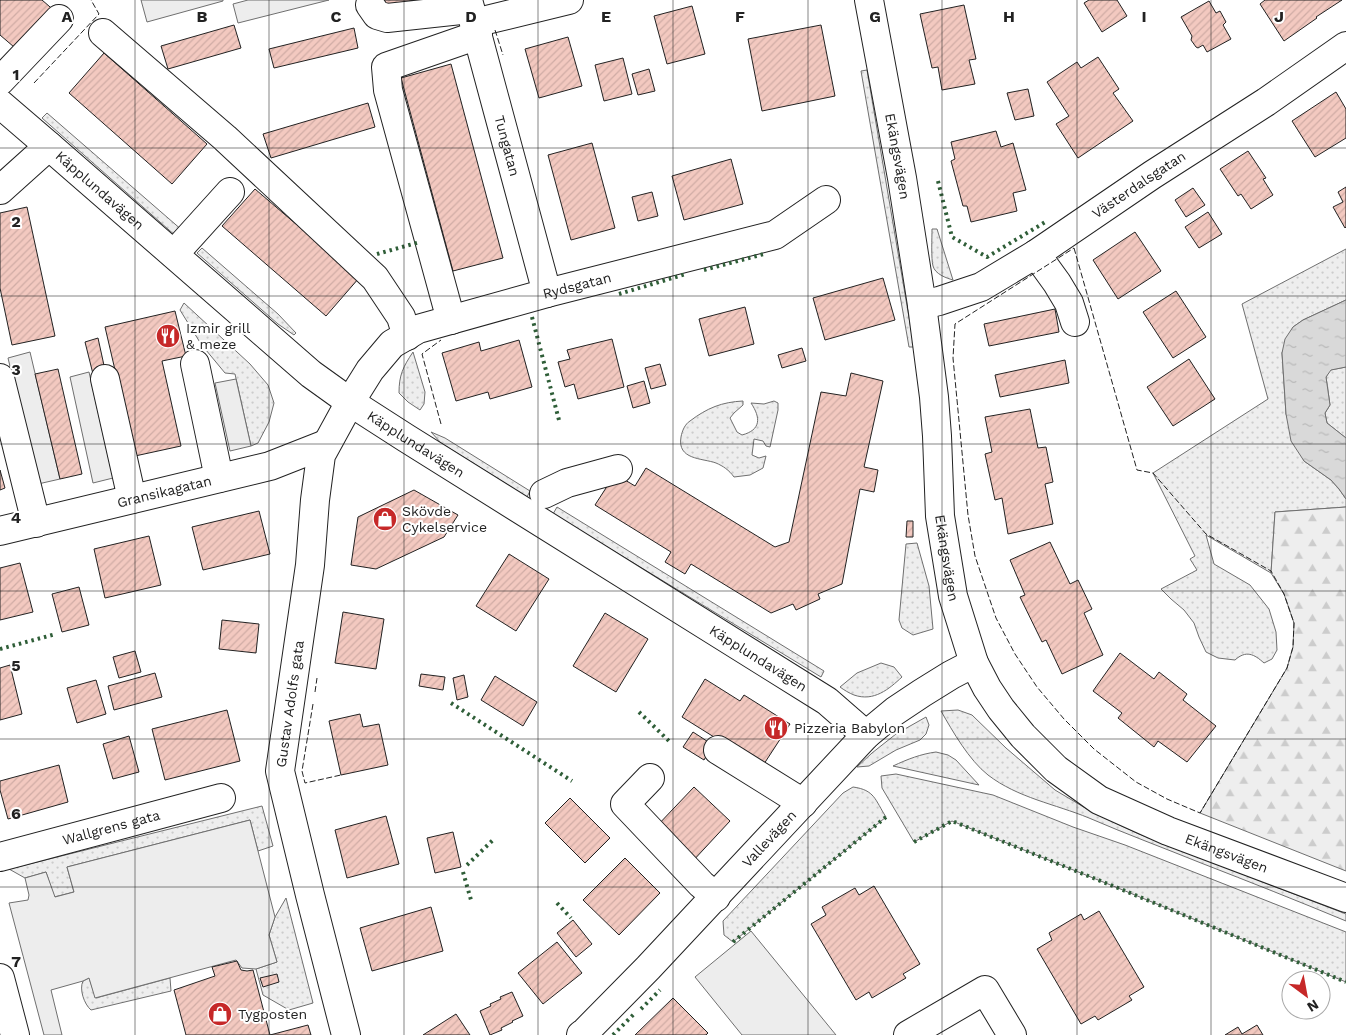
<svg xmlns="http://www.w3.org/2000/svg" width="1346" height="1035" font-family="'Work Sans',sans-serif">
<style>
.grass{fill:url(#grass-dots);stroke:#6f6f6f}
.forest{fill:url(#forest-firs);stroke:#6f6f6f}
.parking{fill:#ededed;stroke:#6f6f6f}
.water{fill:url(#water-ripples);stroke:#6f6f6f}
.building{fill:url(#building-hatch);stroke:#222}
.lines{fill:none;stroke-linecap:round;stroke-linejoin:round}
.minor-casing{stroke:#222;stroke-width:30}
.minor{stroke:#fff;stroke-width:28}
.hedge{stroke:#2f5e38;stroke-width:4;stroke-dasharray:2.5 4;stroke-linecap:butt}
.fence{stroke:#222;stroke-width:1;stroke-dasharray:6 2.5;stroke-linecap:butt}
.grid{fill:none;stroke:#222;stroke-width:1;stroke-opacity:0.55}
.labels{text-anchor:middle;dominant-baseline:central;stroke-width:4;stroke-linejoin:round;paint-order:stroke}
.street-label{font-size:14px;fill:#222;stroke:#fff}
.poi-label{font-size:14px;fill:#222;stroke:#fff;text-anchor:start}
.grid-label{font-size:16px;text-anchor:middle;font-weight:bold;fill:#222;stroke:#fff;stroke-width:4;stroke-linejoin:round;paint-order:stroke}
</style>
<defs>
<pattern id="grass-dots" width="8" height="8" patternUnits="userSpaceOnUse" patternTransform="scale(1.25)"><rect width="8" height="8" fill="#eee"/><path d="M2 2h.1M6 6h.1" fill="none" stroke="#ccc" stroke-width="1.8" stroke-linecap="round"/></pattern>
<pattern id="forest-firs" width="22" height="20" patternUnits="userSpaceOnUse" patternTransform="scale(1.25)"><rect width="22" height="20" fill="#eee"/><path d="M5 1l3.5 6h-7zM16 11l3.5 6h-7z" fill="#ccc"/></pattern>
<pattern id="water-ripples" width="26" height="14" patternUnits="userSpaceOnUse" patternTransform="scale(1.25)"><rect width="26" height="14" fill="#d9d9d9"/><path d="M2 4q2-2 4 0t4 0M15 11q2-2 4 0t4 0" fill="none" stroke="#bababa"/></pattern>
<pattern id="building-hatch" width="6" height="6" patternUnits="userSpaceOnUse" patternTransform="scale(1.25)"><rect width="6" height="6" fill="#f3c9c0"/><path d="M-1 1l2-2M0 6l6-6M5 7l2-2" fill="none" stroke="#d0aca5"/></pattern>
</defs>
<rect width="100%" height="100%" fill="#fff"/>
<g class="grass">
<polygon points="867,70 914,347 909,347 861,71"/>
<polygon points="47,113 183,231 177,237 42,118"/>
<path d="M932 229H937L953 280C946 278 935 274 933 266 931 259 932 237 932 229Z"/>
<polygon points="202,248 278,314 296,333 294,335 278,324 197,253"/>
<path d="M1346 249V300L1303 320 1293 327 1282 353 1286 414 1304 461 1331 480 1339 489 1346 499V507L1275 512 1271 573 1206 535 1214 564 1250 585 1269 609 1276 632 1277 650 1272 659 1264 663C1254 654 1246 650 1235 660L1218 658 1206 652 1199 637 1194 623 1184 610 1171 599 1161 589 1197 570 1190 559 1195 556 1153 473 1268 399 1242 304Z"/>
<polygon points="184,303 250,364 268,385 274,403 269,422 258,443 251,446 235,374 225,373 201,344 180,310"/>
<path d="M413 352 425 392 424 404 420 410 408 402 399 393C399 375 403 367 413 352Z"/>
<polygon points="1346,367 1346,438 1327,423 1325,413 1330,405 1326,377 1330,370"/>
<path d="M743 401V405L734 413 730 418 737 432 742 435C761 430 761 418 751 403L764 404 774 401 778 403V410L770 447 766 446 763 441 754 439 752 455 759 458 766 456 763 468 750 475 734 477C729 470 723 466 716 463 702 458 677 460 681 437 682 431 685 424 690 421 707 408 722 402 743 401Z"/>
<polygon points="431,432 445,438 530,491 527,497 441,443"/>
<polygon points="557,507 824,671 821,677 553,514"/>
<polygon points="917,543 929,586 933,629 913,635 902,628 899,620 906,544"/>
<path d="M881 663 894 667 902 677C889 689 874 702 854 695 849 693 844 690 840 687L857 673Z"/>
<path d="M958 710 972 715 1006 748 1055 790 1092 812 1139 834 1346 914V921C1298 901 1250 882 1201 863 1164 848 1126 834 1089 818 1055 804 1018 798 988 775 969 760 953 732 941 711Z"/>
<polygon points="926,717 929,725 926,734 920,740 896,750 869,766 857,767 872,753 896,734"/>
<path d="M936 752 948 755 956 760 979 785 893 766C908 759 921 754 936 752Z"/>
<polygon points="896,774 993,795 1073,827 1125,845 1346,932 1346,982 1118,888 952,821 914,842 882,788 881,776"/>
<path d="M853 787C875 790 875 800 886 817L733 942 724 935 723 921 843 793Z"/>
<polygon points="262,806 273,846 258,851 250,820 67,867 74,892 54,897 46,872 25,878 9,869"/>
<polygon points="286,898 313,1003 289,1010 263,995 256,969 277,962 269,935 275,917"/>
<path d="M89 978 96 998 170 978 171 991 91 1010C84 1004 79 989 83 981Z"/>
</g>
<polygon class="forest" points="1346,507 1346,871 1200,813 1287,668 1293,647 1294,623 1284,594 1271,573 1275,512"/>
<g class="parking">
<polygon points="141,0 223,0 223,1 147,22"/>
<polygon points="248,0 329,0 238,23 233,4"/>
<polygon points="30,352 60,479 38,484 8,358"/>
<polygon points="89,372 113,478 93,483 70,377"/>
<polygon points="236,379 251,446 230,451 215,383"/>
<polygon points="250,820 275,917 269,935 277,962 256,969 242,968 236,960 95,998 89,978 83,981 51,990 62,1035 44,1035 9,903 28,900 29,895 25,878 46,872 55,897 74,892 67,867"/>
<polygon points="751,931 836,1035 742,1035 695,977"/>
</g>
<polygon class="water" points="1346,300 1346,367 1331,370 1326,377 1330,405 1325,413 1327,423 1346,438 1346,499 1339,489 1331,480 1304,461 1291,441 1286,414 1282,353 1285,339 1293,327 1303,320"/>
<g class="building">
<polygon points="0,0 42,0 57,13 21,53 0,35"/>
<polygon points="379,0 414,0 381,9"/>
<polygon points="1089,0 1117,0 1127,16 1102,32 1084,3"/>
<polygon points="1265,0 1342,0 1316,17 1317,18 1284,41 1260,4"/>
<polygon points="1209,1 1216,13 1220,11 1226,22 1223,25 1231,39 1207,52 1203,45 1198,48 1196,47 1191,40 1192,36 1181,17"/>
<polygon points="964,5 976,59 969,60 975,84 942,90 938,67 932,68 920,14"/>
<polygon points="692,6 705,54 667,64 654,16"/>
<polygon points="234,25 241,48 168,69 161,46"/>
<polygon points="821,25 835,96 762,111 748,39"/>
<polygon points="354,28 358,48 274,68 269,49"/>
<polygon points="568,37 582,86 539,98 525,49"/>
<polygon points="104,53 207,144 172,184 69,93"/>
<polygon points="1098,57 1119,89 1113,93 1133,121 1078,158 1056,124 1069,116 1047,82 1077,62 1081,68"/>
<polygon points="623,58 632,94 604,101 595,65"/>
<polygon points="451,64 503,258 453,271 401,78"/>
<polygon points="649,69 655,91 638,95 632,74"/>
<polygon points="1028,89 1034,116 1015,120 1007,93"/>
<polygon points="1336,92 1346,109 1346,138 1315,157 1292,121"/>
<polygon points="368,103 375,127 271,158 263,134"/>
<polygon points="996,131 1001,147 1013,143 1026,190 1013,193 1017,211 971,222 967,206 963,206 951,161 955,159 951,142"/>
<polygon points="592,143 615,228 571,240 548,155"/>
<polygon points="1248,151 1266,178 1263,179 1273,195 1251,209 1241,194 1238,196 1220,169"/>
<polygon points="731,159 743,204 684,220 672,176"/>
<polygon points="1346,187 1346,227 1345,228 1333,207 1343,202 1338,192"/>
<polygon points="1193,188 1205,205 1186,217 1175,200"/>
<polygon points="255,189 359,278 326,316 222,226"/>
<polygon points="652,192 658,216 638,221 632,197"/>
<polygon points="27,207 55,336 12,345 0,288 0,213"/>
<polygon points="1208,212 1222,234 1199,248 1185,227"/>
<polygon points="1135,232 1161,271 1118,299 1093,260"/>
<polygon points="883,278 895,320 825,340 813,298"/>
<polygon points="1176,291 1206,337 1173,358 1143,312"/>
<polygon points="745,307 754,344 709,356 699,319"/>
<polygon points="1055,309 1059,332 989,346 984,324"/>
<polygon points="175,311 186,356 162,361 181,446 135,456 105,327"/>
<polygon points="98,338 105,370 93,374 85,342"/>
<polygon points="612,339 624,387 578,399 574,384 565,387 558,362 570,359 567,350"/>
<polygon points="519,340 532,387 490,399 488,392 456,401 442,353 479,342 481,351"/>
<polygon points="802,348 806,361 782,368 778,355"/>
<polygon points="1189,359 1215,399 1173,426 1147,387"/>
<polygon points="1065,360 1069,383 1000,397 995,375"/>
<polygon points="660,364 666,385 651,389 645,368"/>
<polygon points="58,369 82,474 60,479 35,374"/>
<polygon points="851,373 883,381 864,467 878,470 874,492 860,489 842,584 818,594 820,599 796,610 793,604 771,613 691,564 685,574 665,562 671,552 595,505 615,474 635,486 646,468 775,547 789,542 821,392 846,396"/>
<polygon points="644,381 650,403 633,408 627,386"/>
<polygon points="1030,409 1038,448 1046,447 1053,482 1045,484 1053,524 1008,534 1002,498 995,500 985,454 992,452 985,417"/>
<polygon points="0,470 5,488 0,490"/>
<polygon points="414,490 458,515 444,537 376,569 351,565 358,517"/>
<polygon points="259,511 270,554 203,570 192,527"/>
<polygon points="907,521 913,521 913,537 906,537"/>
<polygon points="149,536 161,585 105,598 94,549"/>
<polygon points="1050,542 1070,584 1078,580 1092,609 1084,613 1103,655 1062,674 1046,640 1042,642 1020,597 1025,595 1010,560"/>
<polygon points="509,554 549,579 516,631 476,606"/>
<polygon points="20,563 33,612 0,620 0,568"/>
<polygon points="79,587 89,625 62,632 52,594"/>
<polygon points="343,612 384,619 376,669 335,663"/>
<polygon points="605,613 648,639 616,692 573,666"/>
<polygon points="222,620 259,624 256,653 219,649"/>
<polygon points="135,651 141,672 119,678 113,657"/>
<polygon points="1120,653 1154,679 1159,672 1187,694 1183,700 1216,726 1187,762 1158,741 1154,747 1118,718 1122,713 1093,691"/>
<polygon points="10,665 22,714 0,720 0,668"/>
<polygon points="155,673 162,697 114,710 108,686"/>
<polygon points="421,674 445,677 443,690 419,686"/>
<polygon points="464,675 468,697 457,700 453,678"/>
<polygon points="495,676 537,702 523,726 481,700"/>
<polygon points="705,679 740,701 744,695 790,724 762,767 682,717"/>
<polygon points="96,680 106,714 77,723 67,688"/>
<polygon points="227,710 240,761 165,780 152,729"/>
<polygon points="360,714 363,727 379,724 388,765 341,775 329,721"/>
<polygon points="693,732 713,745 704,760 683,747"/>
<polygon points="129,736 139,772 113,779 103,744"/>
<polygon points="59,765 68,802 8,819 0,790 0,781"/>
<polygon points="694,787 730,821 691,863 655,828"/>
<polygon points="570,798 610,838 585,863 545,823"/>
<polygon points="386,816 399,864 347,878 335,830"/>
<polygon points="453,832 461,867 435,873 427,838"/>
<polygon points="625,858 660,893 619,935 583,900"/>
<polygon points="874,886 920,964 903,974 906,978 872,998 869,992 856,1000 811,924 826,915 822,907 855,888 859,895"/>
<polygon points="431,907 443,951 372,971 360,928"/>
<polygon points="1099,911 1144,987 1129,996 1132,1000 1098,1020 1095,1016 1081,1024 1037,949 1052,940 1049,933 1081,914 1084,920"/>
<polygon points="573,920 592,944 576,957 557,933"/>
<polygon points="557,942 582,973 543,1004 518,973"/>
<polygon points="237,961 241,970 247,971 253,970 270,1035 308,1025 311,1035 186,1035 174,990 215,976 212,967"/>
<polygon points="277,974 279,982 263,987 260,978"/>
<polygon points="512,992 523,1016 512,1021 513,1022 501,1028 502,1030 490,1035 480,1011 491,1006 490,1004 501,999 500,997"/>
<polygon points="673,998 708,1033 706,1035 635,1035"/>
<polygon points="456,1014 470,1035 423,1035"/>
<polygon points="1257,1025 1263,1035 1225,1035 1238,1027 1242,1034"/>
</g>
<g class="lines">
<g class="minor-casing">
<g id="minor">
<path id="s1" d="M468 0 547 293"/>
<path id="s2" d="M869 0 902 178 922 305 934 397 937 436 940 516 953 596 974 663 987 688 1001 709 1023 736 1056 769 1099 800 1168 831 1346 898"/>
<polyline points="370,5 377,15 387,18 470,9"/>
<polyline points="474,23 569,0"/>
<polyline points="103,33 225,138 375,278 401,317 407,336"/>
<polyline points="0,81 59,19"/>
<path id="s3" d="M0 104 49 146 311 374 350 402 406 438 827 701 866 735"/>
<polyline points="0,190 49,146"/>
<polyline points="174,254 230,192"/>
<polyline points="1036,254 1057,283 1069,303 1075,322"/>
<path id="s4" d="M922 305 939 301 981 287 1036 254 1152 175 1266 102 1346 46"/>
<polyline points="451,320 388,90 386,67 478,35"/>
<polyline points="195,364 219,478"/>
<polyline points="0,378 36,523"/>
<polyline points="105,379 132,499"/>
<polyline points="544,494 567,483 618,469"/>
<path id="s5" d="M0 531 270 466 326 444"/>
<polyline points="718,750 803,803"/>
<polyline points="650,778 625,804 701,884 716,897"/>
<path id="s6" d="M0 857 221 798"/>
<polyline points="0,978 15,1035"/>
<path id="s7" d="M346 1035 310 895 280 771 310 565 315 500 321 455 350 402 370 370 392 344 418 329 547 293 775 235 826 200"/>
<path id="s8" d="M581 1035 585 1032 648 968 866 735 895 711 922 693 951 675 974 663"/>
<polyline points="908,1035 985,990 1012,1035"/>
</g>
</g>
<use href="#minor" class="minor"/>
<g class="hedge">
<polyline points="938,181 952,237 987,257 1047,221"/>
<polyline points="377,254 420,242"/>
<polyline points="704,270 764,254"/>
<polyline points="619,294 686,274"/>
<polyline points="532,317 560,424"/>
<polyline points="0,649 56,634"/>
<polyline points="451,703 572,781"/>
<polyline points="639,712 669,741"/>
<polyline points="914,842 952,821 1118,888 1346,982"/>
<polyline points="467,865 495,838"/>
<polyline points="463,872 471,900"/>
<polyline points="557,903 571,918"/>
<polyline points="733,942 886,817"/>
<polyline points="641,1009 660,990"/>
<polyline points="613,1035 635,1013"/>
</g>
<g class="fence">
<polyline points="495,30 503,55"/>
<polyline points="34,83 99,14 91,0"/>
<polygon points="1074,248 1137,470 1153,473 1206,534 1271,571 1284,594 1294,623 1293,647 1287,668 1200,813 1167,799 1136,782 1094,749 1064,719 1037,687 1015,654 996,618 975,556 968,515 953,358 955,324"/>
<polyline points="441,424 422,354 441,340"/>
<polyline points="315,692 317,678"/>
<polyline points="313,704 302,771 305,783 341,775"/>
</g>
</g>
<path class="grid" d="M135 0V1035M269 0V1035M404 0V1035M538 0V1035M673 0V1035M808 0V1035M942 0V1035M1077 0V1035M1211 0V1035M0 148H1346M0 296H1346M0 444H1346M0 591H1346M0 739H1346M0 887H1346"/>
<defs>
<g id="restaurant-disc" transform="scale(1.25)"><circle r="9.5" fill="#c62828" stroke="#fff"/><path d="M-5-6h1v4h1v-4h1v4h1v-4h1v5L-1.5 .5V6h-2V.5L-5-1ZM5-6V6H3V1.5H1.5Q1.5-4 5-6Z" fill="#fff"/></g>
<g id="shop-disc" transform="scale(1.25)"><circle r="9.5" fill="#c62828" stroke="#fff"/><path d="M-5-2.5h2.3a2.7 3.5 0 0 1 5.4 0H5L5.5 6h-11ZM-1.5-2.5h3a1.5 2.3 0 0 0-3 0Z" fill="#fff"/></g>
</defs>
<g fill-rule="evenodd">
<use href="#restaurant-disc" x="168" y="336"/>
<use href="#shop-disc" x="385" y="519"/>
<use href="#restaurant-disc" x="776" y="728"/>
<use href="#shop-disc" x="220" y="1014"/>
</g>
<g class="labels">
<g class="street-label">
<text stroke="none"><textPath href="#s1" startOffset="151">Tungatan</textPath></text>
<text stroke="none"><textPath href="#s2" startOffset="159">Ekängsvägen</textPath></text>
<text stroke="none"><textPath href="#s4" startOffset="250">Västerdalsgatan</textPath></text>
<text stroke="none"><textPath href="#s3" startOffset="132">Käpplundavägen</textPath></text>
<text stroke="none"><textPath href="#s7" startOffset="918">Rydsgatan</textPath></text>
<text stroke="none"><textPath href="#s3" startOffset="538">Käpplundavägen</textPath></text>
<text stroke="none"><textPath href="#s5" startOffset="169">Gransikagatan</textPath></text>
<text stroke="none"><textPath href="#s2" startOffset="564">Ekängsvägen</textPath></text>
<text stroke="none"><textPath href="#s3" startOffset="942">Käpplundavägen</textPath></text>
<text stroke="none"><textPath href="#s7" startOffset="340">Gustav Adolfs gata</textPath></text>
<text stroke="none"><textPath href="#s6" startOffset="115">Wallgrens gata</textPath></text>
<text stroke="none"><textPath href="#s8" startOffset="272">Vallevägen</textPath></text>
<text stroke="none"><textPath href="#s2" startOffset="999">Ekängsvägen</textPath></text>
</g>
<g class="poi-label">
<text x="186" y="328">Izmir grill<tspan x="186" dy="16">&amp; meze</tspan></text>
<text x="402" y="511">Skövde<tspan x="402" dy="16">Cykelservice</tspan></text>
<text x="794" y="728">Pizzeria Babylon</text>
<text x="238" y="1014">Tygposten</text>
</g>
</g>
<g class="grid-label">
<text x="67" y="22">A</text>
<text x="202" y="22">B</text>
<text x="336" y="22">C</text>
<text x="471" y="22">D</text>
<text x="606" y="22">E</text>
<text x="740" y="22">F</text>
<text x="875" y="22">G</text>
<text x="1009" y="22">H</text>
<text x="1144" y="22">I</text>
<text x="1279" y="22">J</text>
<text x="16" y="80">1</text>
<text x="16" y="227">2</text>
<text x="16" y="375">3</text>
<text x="16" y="523">4</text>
<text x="16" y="671">5</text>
<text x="16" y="819">6</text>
<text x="16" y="967">7</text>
</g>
<g transform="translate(1306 995) rotate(148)"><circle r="24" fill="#ffffff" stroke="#a7a7a7"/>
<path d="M0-4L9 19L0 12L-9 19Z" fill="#c62828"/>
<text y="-8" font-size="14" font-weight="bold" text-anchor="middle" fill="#222222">N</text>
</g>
</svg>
